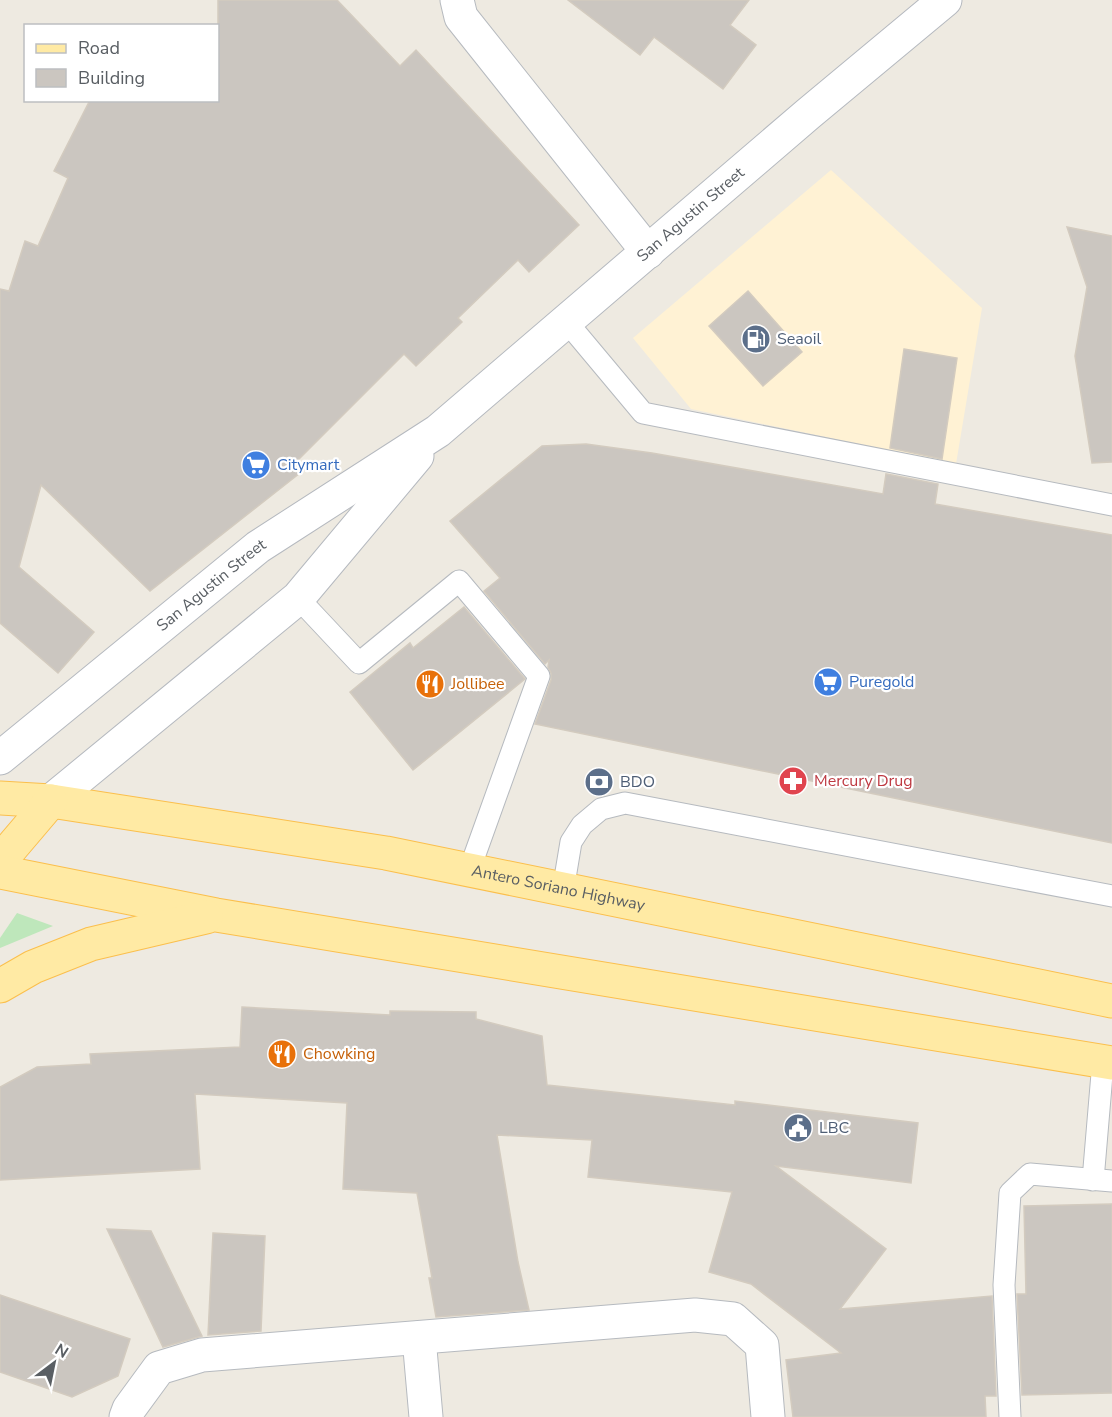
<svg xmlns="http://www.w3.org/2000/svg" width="1112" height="1417" font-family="'Nunito Sans',sans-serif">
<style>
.commercial{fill:#fff2d4}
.green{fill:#bee7bb}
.building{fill:#cbc6c0;stroke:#d3cbbf;stroke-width:1.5}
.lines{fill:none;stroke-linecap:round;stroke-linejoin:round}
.service-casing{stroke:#b6babf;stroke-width:23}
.minor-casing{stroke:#b6babf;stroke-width:35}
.secondary-casing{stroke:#b5b9bf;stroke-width:35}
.primary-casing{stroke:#fbbf4c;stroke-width:35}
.service{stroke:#fff;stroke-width:21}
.minor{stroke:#fff;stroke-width:33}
.secondary{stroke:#fff;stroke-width:33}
.primary{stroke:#ffeaa4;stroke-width:33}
.labels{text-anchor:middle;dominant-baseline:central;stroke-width:4.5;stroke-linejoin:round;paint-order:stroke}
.street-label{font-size:16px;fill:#595e63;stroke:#fff}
.service-label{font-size:16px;fill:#4e5e75;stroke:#fff;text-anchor:start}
.shop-label{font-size:16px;fill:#366cbe;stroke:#fff;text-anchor:start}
.food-label{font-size:16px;fill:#c56008;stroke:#fff;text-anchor:start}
.health-label{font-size:16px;fill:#be3a42;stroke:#fff;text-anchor:start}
</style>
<rect width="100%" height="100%" fill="#eeeae1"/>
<polygon class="commercial" points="831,170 982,308 956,464 691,409 633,338"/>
<polygon class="green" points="17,913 53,926 0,948 0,938"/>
<g class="building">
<polygon points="218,0 337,0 400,66 416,50 579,225 529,272 518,260 458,318 462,322 416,366 404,354 296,462 305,469 150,591 41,485 19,567 94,632 58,673 0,623 0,289 9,291 25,241 38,246 68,178 54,171 90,100 218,100"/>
<polygon points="568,0 749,0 730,25 756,45 723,89 654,37 640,55"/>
<polygon points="1067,227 1112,236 1112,462 1092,463 1075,356 1087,287"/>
<polygon points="748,291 802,352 763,386 709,326"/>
<polygon points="904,349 957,358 942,459 890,448"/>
<polygon points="586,444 652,453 883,494 886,474 938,484 935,504 1112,535 1112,843 535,724 551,680 551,673 548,667 549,660 545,664 484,591 500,578 450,521 542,446"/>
<polygon points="464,607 525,679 413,770 350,692 410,643 413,648"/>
<polygon points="242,1007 390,1015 390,1011 476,1012 476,1019 542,1036 547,1085 735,1105 735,1101 918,1123 911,1183 776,1166 886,1249 840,1309 992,1296 996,1396 985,1396 986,1417 793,1417 786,1360 841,1353 751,1284 709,1272 732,1192 588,1177 592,1140 497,1135 518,1262 529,1310 436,1317 429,1278 432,1278 417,1193 343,1189 347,1103 195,1094 200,1169 0,1180 0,1087 37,1067 91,1064 90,1054 240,1047"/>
<polygon points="1112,1204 1112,1393 1022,1395 1017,1294 1026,1294 1024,1206"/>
<polygon points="107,1229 151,1231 202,1336 163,1347"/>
<polygon points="213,1233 265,1236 261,1331 208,1335"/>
<polygon points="0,1295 130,1339 118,1376 72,1397 0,1372"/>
</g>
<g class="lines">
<g class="service-casing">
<g id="service">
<polyline points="566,321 643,413 1112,505"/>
<polyline points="298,598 359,663 459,581 539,676 469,871"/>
<polyline points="563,890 571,842 582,825 601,809 625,803 1112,896"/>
<polyline points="1093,1180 1103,1062"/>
<polyline points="1010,1417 1004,1285 1010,1193 1030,1174 1112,1181"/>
</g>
</g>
<g class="minor-casing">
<g id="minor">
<polyline points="457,0 461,17 648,252"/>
<polyline points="419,1338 426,1417"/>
<polyline points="126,1417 129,1409 159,1368 202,1355 695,1315 733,1319 762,1345 768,1417"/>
</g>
</g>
<g class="secondary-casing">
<g id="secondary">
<path id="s1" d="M0 758 258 547 438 431 808 114 945 0"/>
<polyline points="51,801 298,598 417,456"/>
</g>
</g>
<g class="primary-casing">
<g id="primary">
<path id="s2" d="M0 798 51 801 386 853 1112 1001"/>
<polyline points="0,861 51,801"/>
<polyline points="0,872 216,915 1112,1063"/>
<polyline points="0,986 33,967 91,944 206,917"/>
</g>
</g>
<use href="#service" class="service"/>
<use href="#minor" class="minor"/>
<use href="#secondary" class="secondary"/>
<use href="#primary" class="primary"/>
</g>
<defs>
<g id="fuel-disc" transform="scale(1.5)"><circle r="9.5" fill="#5c6f8a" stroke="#fff"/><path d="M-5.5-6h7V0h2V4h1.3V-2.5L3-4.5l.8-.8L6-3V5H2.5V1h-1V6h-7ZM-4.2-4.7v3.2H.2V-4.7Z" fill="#fff"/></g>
<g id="supermarket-disc" transform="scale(1.5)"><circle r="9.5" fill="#3f7fe0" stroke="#fff"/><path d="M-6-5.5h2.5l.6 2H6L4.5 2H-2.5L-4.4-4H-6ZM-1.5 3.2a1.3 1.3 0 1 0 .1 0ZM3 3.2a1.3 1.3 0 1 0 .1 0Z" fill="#fff"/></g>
<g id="restaurant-disc" transform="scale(1.5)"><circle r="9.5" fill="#e8710a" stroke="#fff"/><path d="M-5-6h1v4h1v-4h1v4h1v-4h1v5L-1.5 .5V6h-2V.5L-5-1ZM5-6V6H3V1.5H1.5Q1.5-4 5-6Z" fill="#fff"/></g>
<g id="pharmacy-disc" transform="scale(1.5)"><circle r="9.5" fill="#e0444e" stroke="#fff"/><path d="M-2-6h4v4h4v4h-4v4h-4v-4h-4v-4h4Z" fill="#fff"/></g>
<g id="bank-disc" transform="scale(1.5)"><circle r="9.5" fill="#5c6f8a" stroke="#fff"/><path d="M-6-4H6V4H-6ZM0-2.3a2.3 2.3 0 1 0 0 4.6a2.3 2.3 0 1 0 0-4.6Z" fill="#fff"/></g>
<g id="civic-disc" transform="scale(1.5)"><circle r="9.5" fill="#5c6f8a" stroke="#fff"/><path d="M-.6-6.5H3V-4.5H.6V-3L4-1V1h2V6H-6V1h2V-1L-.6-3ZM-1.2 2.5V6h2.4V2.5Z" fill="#fff"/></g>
</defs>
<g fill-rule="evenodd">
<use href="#fuel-disc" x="756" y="339"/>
<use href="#supermarket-disc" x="256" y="465"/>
<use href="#supermarket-disc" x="828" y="682"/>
<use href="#restaurant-disc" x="430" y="684"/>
<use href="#pharmacy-disc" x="793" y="781"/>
<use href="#bank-disc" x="599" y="782"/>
<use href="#restaurant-disc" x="282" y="1054"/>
<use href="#civic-disc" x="798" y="1128"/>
</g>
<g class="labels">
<g class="street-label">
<text stroke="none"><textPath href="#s1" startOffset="880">San Agustin Street</textPath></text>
<text stroke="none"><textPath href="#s1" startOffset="273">San Agustin Street</textPath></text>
<text stroke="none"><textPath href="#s2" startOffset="566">Antero Soriano Highway</textPath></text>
</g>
<g class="service-label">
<text x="777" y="339">Seaoil</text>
<text x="620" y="782">BDO</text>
<text x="819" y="1128">LBC</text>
</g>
<g class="shop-label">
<text x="277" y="465">Citymart</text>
<text x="849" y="682">Puregold</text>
</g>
<g class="food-label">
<text x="451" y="684">Jollibee</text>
<text x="303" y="1054">Chowking</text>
</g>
<g class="health-label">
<text x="814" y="781">Mercury Drug</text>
</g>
</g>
<rect x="24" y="24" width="195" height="78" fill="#ffffff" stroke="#bdbfc1" stroke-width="1.5"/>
<rect x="36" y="44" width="30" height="9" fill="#ffeaa4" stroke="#bdbfc1" stroke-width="1.5"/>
<text x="78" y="54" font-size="18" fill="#595e63">Road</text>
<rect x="36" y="69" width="30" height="18" fill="#cbc6c0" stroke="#bdbfc1" stroke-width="1.5"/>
<text x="78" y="84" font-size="18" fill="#595e63">Building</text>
<g transform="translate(54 1363) rotate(32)" stroke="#ffffff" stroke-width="4.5" paint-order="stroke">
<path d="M0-4.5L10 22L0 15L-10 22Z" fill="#595e63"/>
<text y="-9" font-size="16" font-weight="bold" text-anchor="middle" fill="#595e63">N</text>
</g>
</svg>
